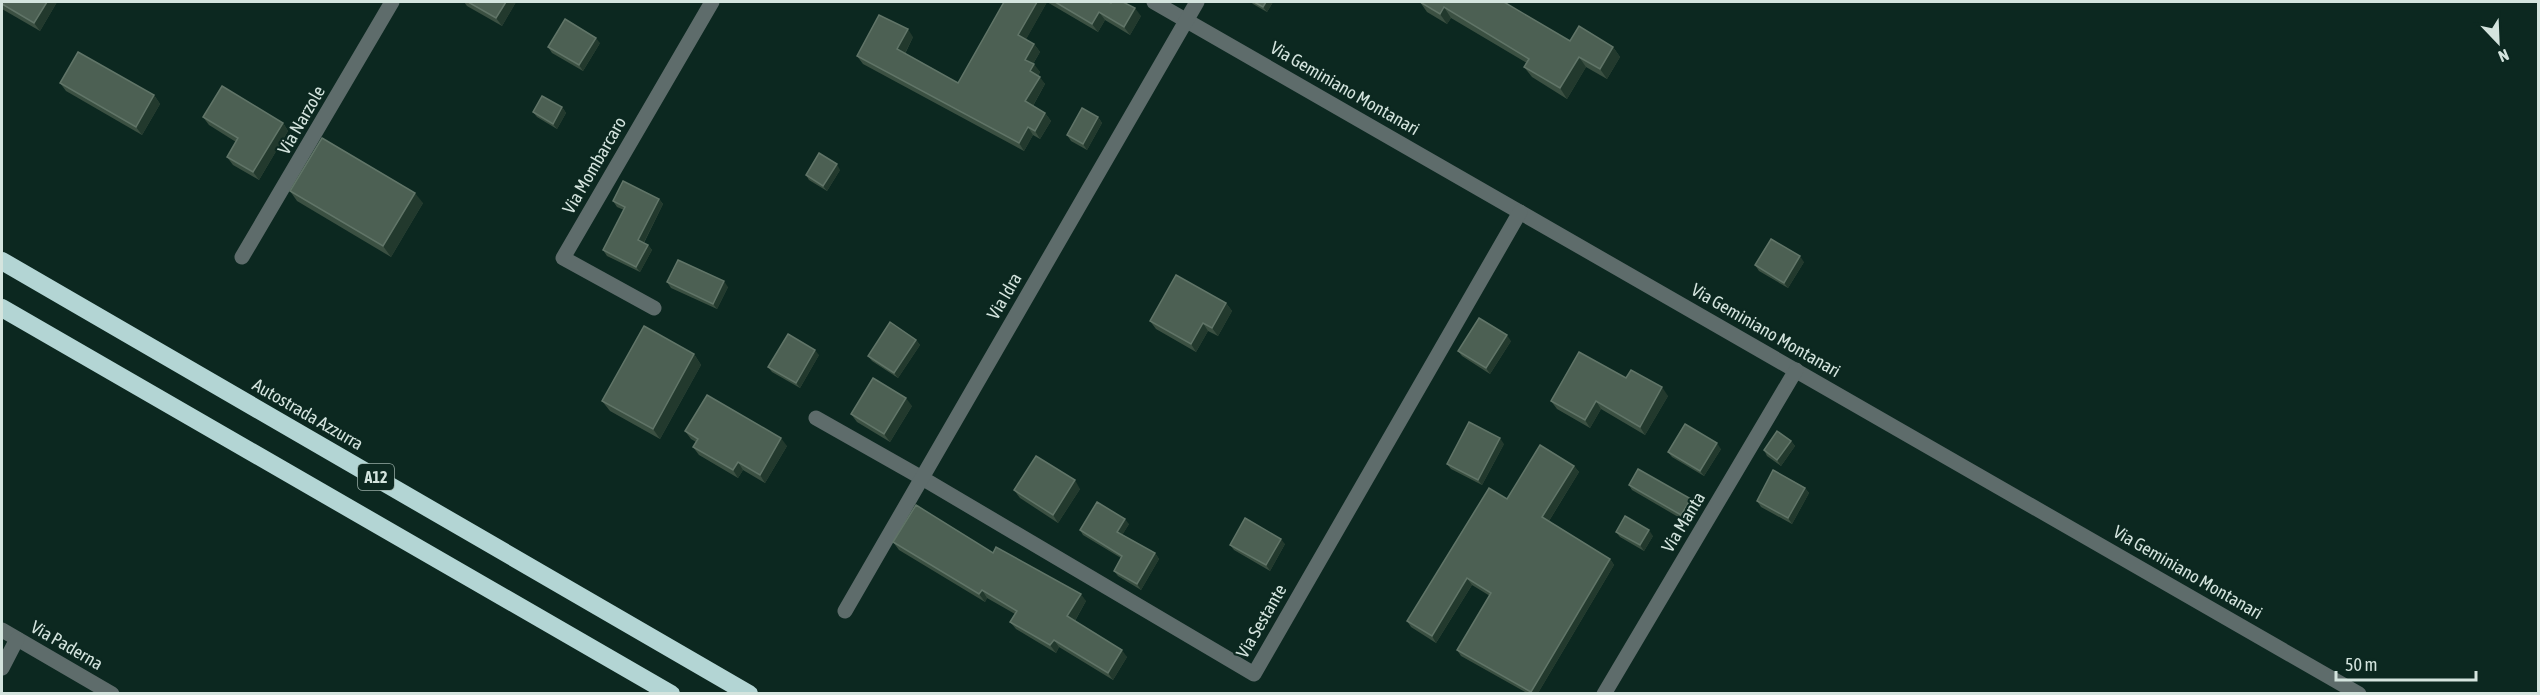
<svg xmlns="http://www.w3.org/2000/svg" width="2540" height="695" font-family="'Asap Condensed',sans-serif">
<style>
.lines{fill:none;stroke-linecap:round;stroke-linejoin:round}
.minor{stroke:#5e6c6b;stroke-width:15}
.highway{stroke:#b3d5d4;stroke-width:18}
.wall{fill:#3b5042}
.shaded-wall{fill:#22392d}
.building{fill:#4c6053;stroke:#617568;stroke-width:1.5}
.labels{text-anchor:middle;dominant-baseline:central;stroke-width:4.5;stroke-linejoin:round;paint-order:stroke}
.shield{fill:#0c2820;stroke:#98aca5;stroke-width:1.5}
.shield-label{font-size:16px;font-weight:bold;fill:#d4e4de}
.street-label{font-size:18px;fill:#d4e4de;stroke:#0c2820}
</style>
<rect width="100%" height="100%" fill="#0c2820"/>
<g class="lines">
<g class="minor">
<polyline points="1154,2 2359,694"/>
<polyline points="242,257 392,2"/>
<polyline points="654,308 563,258 712,2"/>
<polyline points="816,418 922,478 1254,674 1520,212"/>
<polyline points="845,611 1197,2"/>
<polyline points="2,630 112,694"/>
<polyline points="2,668 17,639"/>
<polyline points="1604,694 1796,370"/>
</g>
<g class="highway">
<polyline points="2,261 749,694"/>
<polyline points="2,308 671,694"/>
</g>
</g>
<g class="wall">
<polygon points="2,2 57,2 40,31 2,9"/>
<polygon points="464,2 516,2 502,26 467,6"/>
<polygon points="1047,2 1026,39 1034,44 1040,52 1033,64 1040,72 1038,76 1045,84 1033,106 1045,113 1051,121 1040,139 1033,135 1024,151 863,64 857,56 913,37 905,54 958,83"/>
<polygon points="1047,2 1109,2 1141,16 1130,35 1105,20 1098,32"/>
<polygon points="1251,2 1273,2 1267,12 1253,4"/>
<polygon points="1420,2 1570,41 1613,47 1620,57 1607,79 1586,67 1567,99 1532,77 1524,67 1527,63 1451,18 1447,24 1427,12"/>
<polygon points="600,43 583,71 552,53 548,47"/>
<polygon points="60,83 154,95 160,104 142,135 66,91"/>
<polygon points="562,107 566,113 557,129 537,117 533,112"/>
<polygon points="203,117 283,123 288,131 259,180 233,165 227,157 236,142 209,125"/>
<polygon points="1098,117 1102,123 1087,150 1071,141 1067,135"/>
<polygon points="840,170 827,191 809,180 806,175"/>
<polygon points="290,191 423,203 391,257 297,201"/>
<polygon points="659,199 663,204 644,243 648,245 652,250 640,272 607,256 603,250 624,210 617,207 613,201"/>
<polygon points="1804,262 1788,288 1759,271 1755,265"/>
<polygon points="667,282 728,287 717,309 671,288"/>
<polygon points="1226,303 1232,311 1218,336 1208,331 1196,352 1156,329 1150,321"/>
<polygon points="916,340 920,345 898,378 872,361 868,356"/>
<polygon points="1511,341 1490,374 1462,356 1458,351"/>
<polygon points="694,354 701,365 660,439 610,411 602,401"/>
<polygon points="819,355 800,388 772,372 768,367"/>
<polygon points="1626,378 1668,396 1645,435 1601,409 1590,428 1557,409 1551,401"/>
<polygon points="912,406 890,442 857,422 851,414"/>
<polygon points="685,431 787,446 765,483 743,470 738,478 699,455 693,447 696,442 691,439"/>
<polygon points="1791,441 1795,446 1781,466 1767,456 1764,450"/>
<polygon points="1504,444 1482,485 1451,469 1447,464"/>
<polygon points="1721,449 1704,476 1672,457 1668,452"/>
<polygon points="1574,466 1579,472 1549,521 1610,559 1614,565 1538,693 1527,693 1461,656 1457,650 1490,596 1472,585 1436,643 1411,627 1407,621 1507,499"/>
<polygon points="1629,485 1694,504 1685,521 1632,490"/>
<polygon points="1805,488 1809,493 1792,524 1761,507 1757,501"/>
<polygon points="1080,489 1058,523 1020,498 1014,490"/>
<polygon points="1129,524 1122,535 1155,553 1159,559 1141,590 1118,576 1114,571 1121,558 1083,535 1080,530"/>
<polygon points="1616,532 1653,536 1644,551 1620,537"/>
<polygon points="893,542 993,553 1086,601 1075,621 1127,657 1113,680 1059,647 1056,653 1016,629 1010,622 1015,614 987,598 985,602 899,550"/>
<polygon points="1285,544 1270,571 1234,550 1230,545"/>
</g>
<g class="shaded-wall">
<polygon points="47,2 57,2 40,31 34,23"/>
<polygon points="506,2 516,2 502,26 496,18"/>
<polygon points="1037,2 1047,2 1024,43 1018,35"/>
<polygon points="1266,2 1273,2 1267,12 1263,7"/>
<polygon points="1444,7 1451,18 1447,24 1440,14"/>
<polygon points="1135,8 1141,16 1130,35 1124,27"/>
<polygon points="1099,12 1105,20 1098,32 1092,24"/>
<polygon points="908,29 913,37 903,57 897,49"/>
<polygon points="596,38 600,43 583,71 579,65"/>
<polygon points="1034,44 1040,52 1031,67 1025,60"/>
<polygon points="1613,47 1620,57 1607,79 1600,69"/>
<polygon points="1579,57 1586,67 1567,99 1560,88"/>
<polygon points="1034,64 1040,72 1036,79 1030,71"/>
<polygon points="1040,77 1045,84 1031,109 1025,101"/>
<polygon points="154,95 160,104 142,135 136,127"/>
<polygon points="562,107 566,113 557,129 553,124"/>
<polygon points="1045,113 1051,121 1040,139 1035,131"/>
<polygon points="1098,117 1102,123 1087,150 1083,144"/>
<polygon points="283,123 288,131 259,180 253,172"/>
<polygon points="1028,127 1033,135 1024,151 1019,143"/>
<polygon points="837,164 840,170 827,191 823,186"/>
<polygon points="415,193 423,203 391,257 383,246"/>
<polygon points="659,199 663,204 642,246 638,240"/>
<polygon points="648,245 652,250 640,272 636,267"/>
<polygon points="1800,256 1804,262 1788,288 1784,283"/>
<polygon points="724,281 728,287 717,309 713,304"/>
<polygon points="1226,303 1232,311 1218,336 1212,328"/>
<polygon points="1203,323 1208,331 1196,352 1191,344"/>
<polygon points="1507,335 1511,341 1490,374 1486,368"/>
<polygon points="916,340 920,345 898,378 894,373"/>
<polygon points="815,350 819,355 800,388 796,383"/>
<polygon points="694,354 701,365 660,439 653,429"/>
<polygon points="1662,387 1668,396 1645,435 1640,427"/>
<polygon points="906,398 912,406 890,442 884,434"/>
<polygon points="1596,401 1601,409 1590,428 1585,420"/>
<polygon points="781,438 787,446 765,483 760,475"/>
<polygon points="1500,438 1504,444 1482,485 1478,480"/>
<polygon points="1791,441 1795,446 1781,466 1777,460"/>
<polygon points="1717,443 1721,449 1704,476 1700,471"/>
<polygon points="738,462 743,470 738,478 733,470"/>
<polygon points="1574,466 1579,472 1547,524 1542,517"/>
<polygon points="1075,480 1080,489 1058,523 1053,515"/>
<polygon points="1805,488 1809,493 1792,524 1788,518"/>
<polygon points="1691,499 1694,504 1685,521 1681,515"/>
<polygon points="1125,519 1129,524 1121,537 1117,532"/>
<polygon points="1649,530 1653,536 1644,551 1640,545"/>
<polygon points="1281,539 1285,544 1270,571 1266,565"/>
<polygon points="1155,553 1159,559 1141,590 1137,584"/>
<polygon points="1610,559 1614,565 1538,693 1532,693 1531,692"/>
<polygon points="1467,578 1472,585 1436,643 1432,636"/>
<polygon points="982,590 987,598 985,602 979,594"/>
<polygon points="1081,594 1086,601 1073,624 1067,616"/>
<polygon points="1054,640 1059,647 1056,653 1050,645"/>
<polygon points="1122,650 1127,657 1113,680 1108,673"/>
</g>
<g class="building">
<polygon points="2,2 47,2 34,23 2,4"/>
<polygon points="468,2 506,2 496,18"/>
<polygon points="1004,2 1037,2 1018,35 1034,44 1025,60 1034,64 1030,71 1040,77 1025,101 1045,113 1035,131 1028,127 1019,143 857,56 879,15 908,29 897,49 958,83"/>
<polygon points="1055,2 1109,2 1111,3 1112,2 1123,2 1135,8 1124,27 1099,12 1092,24"/>
<polygon points="1254,2 1266,2 1263,7"/>
<polygon points="1420,2 1504,2 1570,41 1579,26 1613,47 1600,69 1579,57 1560,88 1524,67 1529,59 1444,7 1440,14"/>
<polygon points="565,19 596,38 579,65 548,47"/>
<polygon points="78,52 154,95 136,127 60,83"/>
<polygon points="222,86 283,123 253,172 227,157 238,138 203,117"/>
<polygon points="542,96 562,107 553,124 533,112"/>
<polygon points="1082,108 1098,117 1083,144 1067,135"/>
<polygon points="322,138 415,193 383,246 290,191"/>
<polygon points="819,153 837,164 823,186 806,175"/>
<polygon points="623,181 659,199 638,240 648,245 636,267 603,250 625,207 613,201"/>
<polygon points="1771,239 1800,256 1784,283 1755,265"/>
<polygon points="678,260 724,281 713,304 667,282"/>
<polygon points="1176,275 1226,303 1212,328 1203,323 1191,344 1150,321"/>
<polygon points="1479,318 1507,335 1486,368 1458,351"/>
<polygon points="890,322 916,340 894,373 868,356"/>
<polygon points="644,326 694,354 653,429 602,401"/>
<polygon points="788,334 815,350 796,383 768,367"/>
<polygon points="1579,352 1626,378 1631,370 1662,387 1640,427 1596,401 1585,420 1551,401"/>
<polygon points="873,378 906,398 884,434 851,414"/>
<polygon points="707,395 781,438 760,475 738,462 733,470 693,447 698,439 685,431"/>
<polygon points="1469,422 1500,438 1478,480 1447,464"/>
<polygon points="1685,424 1717,443 1700,471 1668,452"/>
<polygon points="1777,431 1791,441 1777,460 1764,450"/>
<polygon points="1540,445 1574,466 1542,517 1610,559 1531,692 1457,650 1491,593 1467,578 1432,636 1407,621 1489,488 1507,499"/>
<polygon points="1036,456 1075,480 1053,515 1014,490"/>
<polygon points="1638,469 1691,499 1681,515 1629,485"/>
<polygon points="1773,470 1805,488 1788,518 1757,501"/>
<polygon points="1097,502 1125,519 1117,532 1155,553 1137,584 1114,571 1122,556 1080,530"/>
<polygon points="916,505 993,553 996,547 1081,594 1067,616 1122,650 1108,673 1054,640 1050,645 1010,622 1017,611 982,590 979,594 893,542"/>
<polygon points="1625,516 1649,530 1640,545 1616,532"/>
<polygon points="1245,518 1281,539 1266,565 1230,545"/>
</g>
<g class="labels">
<rect class="shield" x="358" y="464" width="36" height="26" rx="4.5"/>
<g class="shield-label">
<text x="376" y="477">A12</text>
</g>
<g class="street-label">
<text transform="translate(1345 88) rotate(30)">Via Geminiano Montanari</text>
<text transform="translate(301 120) rotate(-60)">Via Narzole</text>
<text transform="translate(594 165) rotate(-60)">Via Mombarcaro</text>
<text transform="translate(1004 296) rotate(-60)">Via Idra</text>
<text transform="translate(1766 330) rotate(30)">Via Geminiano Montanari</text>
<text transform="translate(308 414) rotate(30)">Autostrada Azzurra</text>
<text transform="translate(1683 522) rotate(-59)">Via Manta</text>
<text transform="translate(2188 572) rotate(30)">Via Geminiano Montanari</text>
<text transform="translate(1261 621) rotate(-60)">Via Sestante</text>
<text transform="translate(67 645) rotate(30)">Via Paderna</text>
</g>
</g>
<rect width="2540" height="695" fill="none" stroke="#d4e4de" stroke-width="6"/>
<g transform="translate(2498 42) rotate(157)" stroke="#0c2820" stroke-width="4.5" paint-order="stroke">
<path d="M0-4.5L10 22L0 15L-10 22Z" fill="#d4e4de"/>
<text y="-9" font-size="16" font-weight="bold" text-anchor="middle" fill="#d4e4de">N</text>
</g>
<path d="M2336 671v9h140v-9" fill="none" stroke="#d4e4de" stroke-width="3"/>
<text x="2345" y="671" font-size="18" fill="#d4e4de" stroke="#0c2820" stroke-width="4.5" paint-order="stroke">50 m</text>
</svg>
